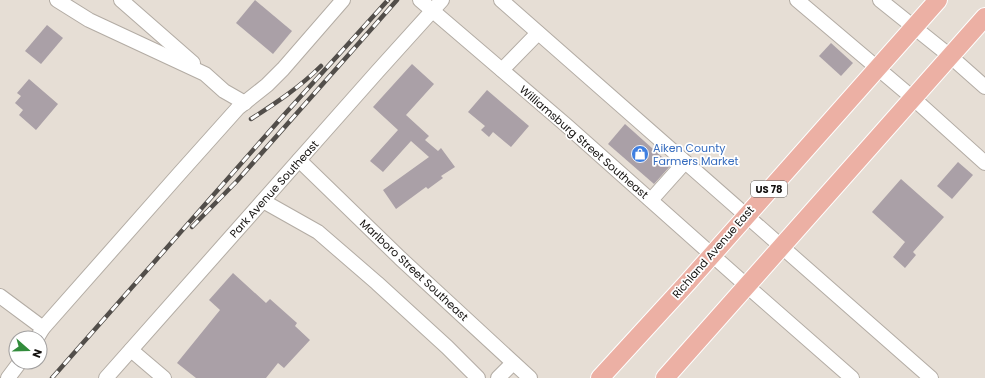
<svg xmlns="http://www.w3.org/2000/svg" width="985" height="378" font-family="Poppins,sans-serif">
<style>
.building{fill:#aaa0a7}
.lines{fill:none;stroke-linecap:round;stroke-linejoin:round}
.minor-casing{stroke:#b3aca4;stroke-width:16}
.major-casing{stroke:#fff;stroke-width:20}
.minor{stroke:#fff;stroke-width:14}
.major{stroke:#ecb0a4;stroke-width:18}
.rail-casing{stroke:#524e4a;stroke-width:4.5}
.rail{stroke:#fff;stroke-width:3;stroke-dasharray:9;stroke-linecap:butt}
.labels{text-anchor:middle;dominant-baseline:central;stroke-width:3.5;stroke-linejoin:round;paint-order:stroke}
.shield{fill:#fff;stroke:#5a5856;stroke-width:1}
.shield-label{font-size:10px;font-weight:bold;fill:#13100e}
.street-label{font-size:11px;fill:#13100e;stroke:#fff}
.shop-label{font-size:11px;fill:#366cbe;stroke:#fff;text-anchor:start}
</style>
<rect width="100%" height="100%" fill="#e6ded5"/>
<g class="building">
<polygon points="255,0 292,31 273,54 236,23"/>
<polygon points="47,25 63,38 41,64 25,51"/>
<polygon points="831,43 853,63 841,76 819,56"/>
<polygon points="412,64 434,84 406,115 429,136 425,140 438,151 441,148 455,167 441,176 443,178 428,189 426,187 396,209 383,190 429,157 411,141 383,172 370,161 398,130 373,107"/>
<polygon points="29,79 58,104 36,130 19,115 23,110 15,103 21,96 17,93"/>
<polygon points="487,90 529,126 511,147 493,132 489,137 481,130 485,126 468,112"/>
<polygon points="625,124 671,165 654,184 608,144"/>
<polygon points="958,162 973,175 952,199 937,186"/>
<polygon points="901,179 944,217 913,252 916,255 905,268 893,257 905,242 872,212"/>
<polygon points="233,273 266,303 270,299 297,323 295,326 310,340 284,368 278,363 266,378 196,378 177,363 220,310 209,300"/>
</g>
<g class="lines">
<g class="minor-casing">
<g id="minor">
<polyline points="57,0 89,20 205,74 224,91 245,103"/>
<polyline points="121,0 193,63"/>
<polyline points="420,0 566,125 747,286 852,378"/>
<polyline points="501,0 931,378"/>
<polyline points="797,0 914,99 985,163"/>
<polyline points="880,0 950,56 985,87"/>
<polyline points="502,70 538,33"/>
<polyline points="299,160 400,258 530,378"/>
<polyline points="651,200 685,162"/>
<polyline points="263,201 318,232 377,283 447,347 478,378"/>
<polyline points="0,296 43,328"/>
<polyline points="37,338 43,328 179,174 238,108 267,85 283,69 343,0"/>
<polyline points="131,350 164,378"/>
<polyline points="8,378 20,362"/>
<polyline points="106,378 377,72 442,0"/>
<polyline points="498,378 513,363"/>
</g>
</g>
<g class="major-casing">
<g id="major">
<polyline points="600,378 688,282 938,0"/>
<polyline points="665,378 985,17"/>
</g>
</g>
<use href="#minor" class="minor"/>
<use href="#major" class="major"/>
<g class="rail-casing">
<g id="rail">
<path d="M251 119C276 103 300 87 321 66"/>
<polyline points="192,227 237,181 397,0"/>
<polyline points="52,378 283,116 388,0"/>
</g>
</g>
<use href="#rail" class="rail"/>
</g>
<defs>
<g id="shop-disc" transform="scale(0.9)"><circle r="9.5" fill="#3f7fe0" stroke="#fff"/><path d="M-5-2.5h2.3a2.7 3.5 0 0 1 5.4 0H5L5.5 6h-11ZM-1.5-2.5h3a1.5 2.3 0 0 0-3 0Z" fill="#fff"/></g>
</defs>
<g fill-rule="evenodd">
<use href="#shop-disc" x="640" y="154"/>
</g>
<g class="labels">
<rect class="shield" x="751" y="181" width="36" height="16" rx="3"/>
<g class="shield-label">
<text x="769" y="189">US 78</text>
</g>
<g class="street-label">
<text transform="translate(584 142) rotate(41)">Williamsburg Street Southeast</text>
<text transform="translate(274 189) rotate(-48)">Park Avenue Southeast</text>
<text transform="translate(713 252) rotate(-49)">Richland Avenue East</text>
<text transform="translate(414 270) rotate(43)">Marlboro Street Southeast</text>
</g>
<g class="shop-label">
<text x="653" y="148">Aiken County<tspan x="653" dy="13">Farmers Market</tspan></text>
</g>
</g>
<g transform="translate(28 350) rotate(110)"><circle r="19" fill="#ffffff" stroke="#a19f9f"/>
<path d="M0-3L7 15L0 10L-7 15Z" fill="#328c3c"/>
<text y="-6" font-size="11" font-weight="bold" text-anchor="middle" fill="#13100e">N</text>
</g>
</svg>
